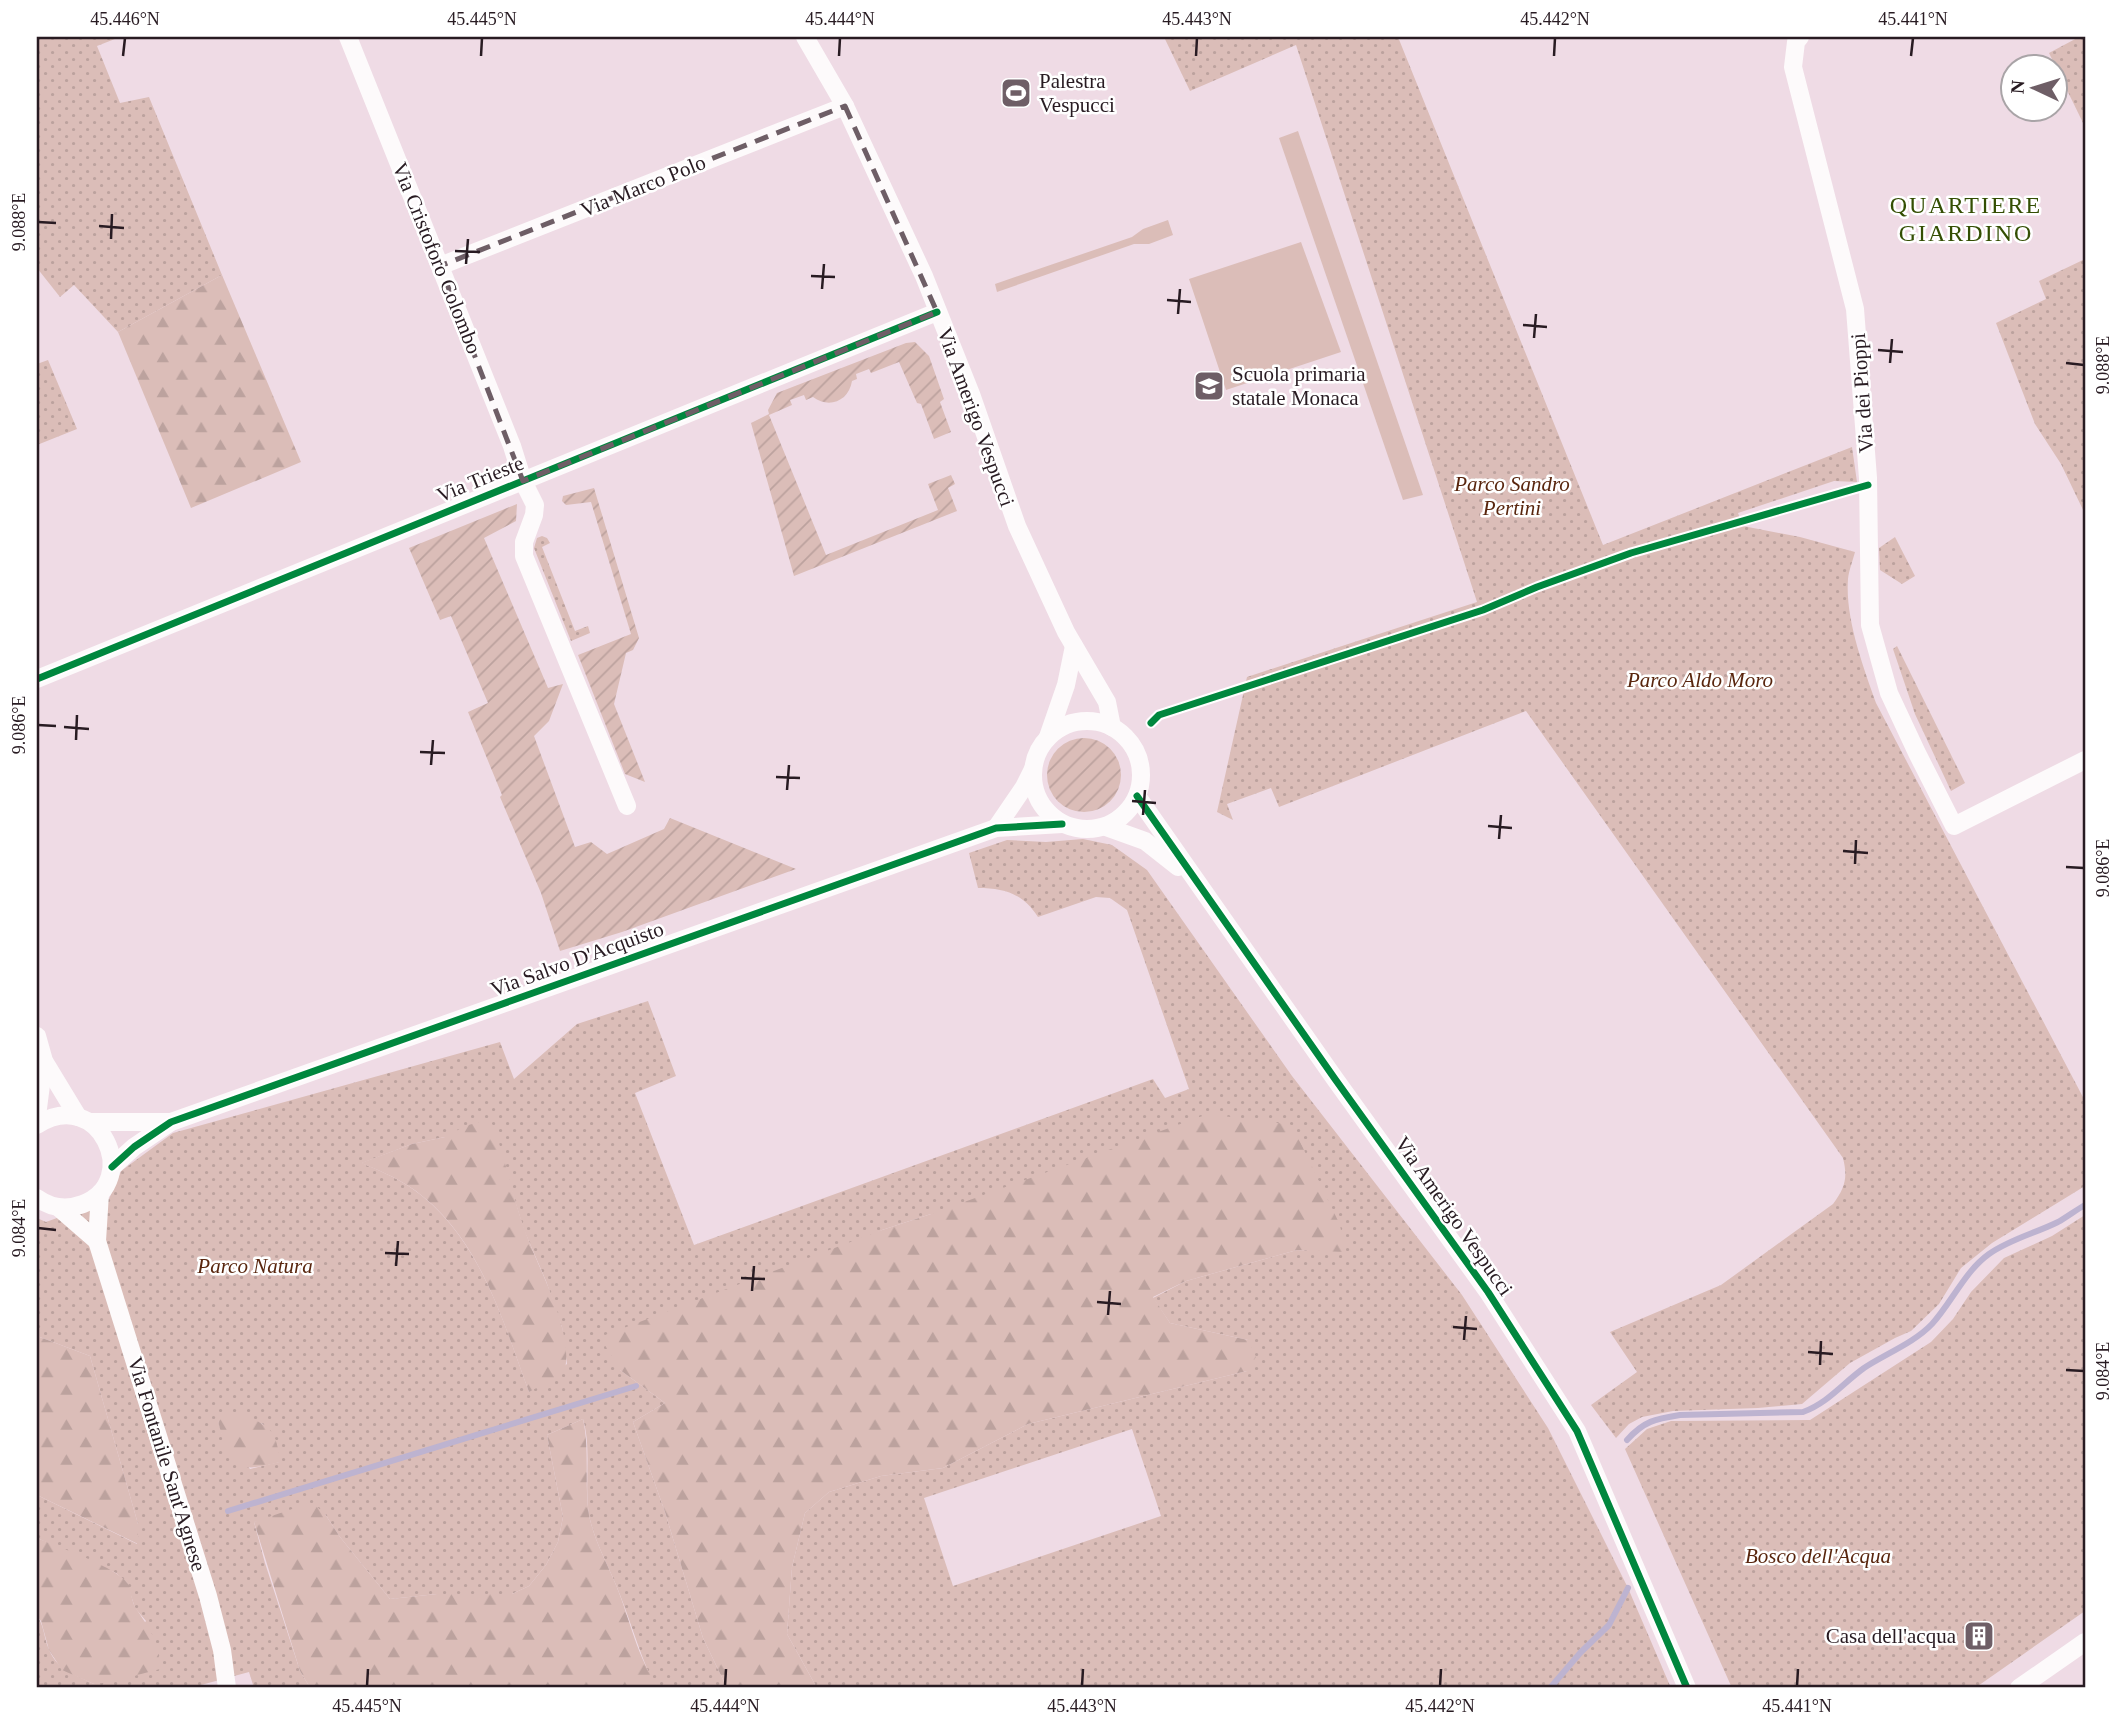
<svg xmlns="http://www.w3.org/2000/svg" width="2122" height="1725" font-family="'Times New Roman',serif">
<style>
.grass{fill:url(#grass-dots);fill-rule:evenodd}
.forest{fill:url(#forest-firs)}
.garden{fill:url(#garden-furrows)}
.pitch{fill:#dbbdb8}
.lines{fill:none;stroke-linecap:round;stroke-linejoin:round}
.stream{stroke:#bdb3d0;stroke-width:6}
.street{stroke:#fdfafb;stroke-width:18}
.cycleway-casing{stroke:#fff;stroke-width:11}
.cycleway{stroke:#00873e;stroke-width:7}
.marked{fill:none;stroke:#6e5e66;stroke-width:5;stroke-dasharray:14 9;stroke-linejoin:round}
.ticks{fill:none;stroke:#281b22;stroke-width:2.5}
.labels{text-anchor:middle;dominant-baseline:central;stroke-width:5;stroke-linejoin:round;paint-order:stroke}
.poi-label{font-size:21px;fill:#281b22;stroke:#fff;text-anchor:start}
.street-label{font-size:21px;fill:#281b22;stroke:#fff}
.park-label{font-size:21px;font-style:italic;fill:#59260e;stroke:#fff}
.quarter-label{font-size:24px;letter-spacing:2px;fill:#344e03;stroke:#fff}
.neatline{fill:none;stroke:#281b22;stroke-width:2.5}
.ticks-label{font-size:18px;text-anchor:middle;fill:#281b22}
</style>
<defs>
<pattern id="grass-dots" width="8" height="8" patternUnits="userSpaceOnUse" patternTransform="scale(1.75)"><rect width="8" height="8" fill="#dbbdb8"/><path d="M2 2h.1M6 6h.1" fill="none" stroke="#bca29e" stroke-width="1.8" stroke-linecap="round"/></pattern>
<pattern id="forest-firs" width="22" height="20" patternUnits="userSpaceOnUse" patternTransform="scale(1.75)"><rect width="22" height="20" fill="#dbbdb8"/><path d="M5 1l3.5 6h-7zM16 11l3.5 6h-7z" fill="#bca29e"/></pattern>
<pattern id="garden-furrows" width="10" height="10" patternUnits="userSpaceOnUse" patternTransform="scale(1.75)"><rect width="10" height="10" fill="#dbbdb8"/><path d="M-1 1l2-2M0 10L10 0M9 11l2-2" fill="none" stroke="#bca29e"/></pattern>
</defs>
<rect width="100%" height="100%" fill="#efdbe5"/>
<g class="grass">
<polygon points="37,37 120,37 97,46 120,103 149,97 222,275 118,332 74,285 60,297 37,268"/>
<path d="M1164 37H1398L1603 545 1852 447 1857 482 1834 481 1738 513 1743 526 1800 537 1855 552C1853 560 1849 570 1848 579 1845 618 1863 666 1876 703L2085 1101V1186L1992 1243 1961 1268 1939 1304 1911 1331 1895 1338 1850 1363 1802 1404 1758 1408 1673 1411 1642 1417 1629 1424 1616 1438 1591 1405 1637 1372 1610 1332 1721 1285 1833 1204C1845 1188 1848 1178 1843 1158L1526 711 1279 807 1271 788 1227 804 1233 820 1217 812 1247 677 1477 602 1296 45 1190 91Z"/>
<polygon points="2079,37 2085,37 2085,127 2049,53"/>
<polygon points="2085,259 2085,514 2061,464 2035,424 1996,323 2046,299 2039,281"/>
<polygon points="48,360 77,429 37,445 37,364"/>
<polygon points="542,536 547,538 550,543 542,547 575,631 588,626 590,633 571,641 534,548 537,538"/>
<polygon points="1895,537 1915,576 1902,584 1880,570 1879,548"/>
<polygon points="1897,646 1965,783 1951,791 1915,714 1893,649"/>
<path d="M1083 839 1112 845 1147 870 1292 1076 1462 1295 1548 1428 1628 1588 1671 1688H817L787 1634 792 1567 805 1513 829 1492 881 1476 943 1468 1028 1424 1247 1371 1248 1340 1170 1323 1153 1298 1186 1281 1297 1250 1311 1251 931 1214 882 1230 620 1370 665 1403 633 1422 665 1512 703 1638 727 1688H659L652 1680C638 1649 629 1616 616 1585 606 1561 594 1540 589 1515 584 1483 592 1450 583 1419L547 1435 563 1517 558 1542 546 1565 529 1586 512 1594H437L390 1599 340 1537 325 1514 254 1522 265 1563 300 1671 309 1686 306 1688H254L249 1672 190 1688H37V1616C44 1625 44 1637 48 1647 56 1670 74 1674 94 1684L146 1621 135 1608 127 1583 116 1573 37 1538V1495L137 1544 138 1524 90 1356 37 1336V1218L46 1222 109 1199 121 1171 173 1133 500 1042 514 1079 577 1024 648 1001 676 1076 635 1093 694 1245 1153 1079 1165 1098 1189 1089 1127 910 1110 898 1096 897 1038 917C1023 894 1005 888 978 888L969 853 1007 840 1046 842ZM445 1137 512 1191 524 1230 546 1281 562 1327 567 1364 529 1392C502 1318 479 1234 410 1187 395 1177 378 1170 362 1163L412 1144ZM253 1420 263 1424 279 1462 250 1469 222 1434 218 1421ZM1132 1429 1161 1516 953 1586 924 1498Z"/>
<polygon points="2085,1215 2085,1611 1975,1688 1732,1688 1625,1449 1647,1429 1671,1421 1810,1420 1931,1342 1953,1319 1971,1292 2004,1258 2052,1236"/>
</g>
<g class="forest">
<polygon points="222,275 301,462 191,508 118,332"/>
<polygon points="1208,1114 1292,1125 1340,1225 1345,1252 1297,1250 1186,1281 1153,1297 1170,1323 1248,1340 1256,1357 1247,1371 1028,1424 943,1468 881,1476 829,1492 805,1513 792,1567 787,1634 817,1688 727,1688 703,1638 665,1512 633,1422 665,1403 620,1370 600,1337 882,1230 931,1214"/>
<path d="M490 1119C505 1154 511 1192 524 1228 537 1267 576 1333 564 1373L529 1392C502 1319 479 1233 410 1187 395 1177 378 1170 361 1163L412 1144 445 1137 465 1126Z"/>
<polygon points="37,1336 90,1356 138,1524 138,1544 37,1495"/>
<path d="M228 1414C242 1414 265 1421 273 1434 277 1441 279 1453 280 1462 229 1475 230 1467 218 1421Z"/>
<path d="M583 1419C590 1451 584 1483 589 1515 594 1540 606 1561 616 1585 630 1619 637 1658 659 1688H306L309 1686 300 1671 254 1522 301 1506H316L325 1514 340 1537 390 1599 437 1594H512L529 1586 546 1565 558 1542 563 1517 547 1435Z"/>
<path d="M37 1538C56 1546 119 1568 128 1584 132 1592 131 1602 137 1610 153 1634 157 1639 160 1669L111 1682 94 1684 62 1670 49 1650 41 1621 37 1616Z"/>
</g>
<g class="garden">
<path d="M915 342 929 356 944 399 940 402 951 432 934 439 921 404 917 403 899 362 871 373 869 369 856 374 857 379 852 381C849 401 829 409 813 397L806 400 804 395 790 400 792 405 769 415 826 555 938 510 928 484 951 475 955 484 948 488 957 511 794 576 751 423 769 414 768 410 777 393 906 343Z"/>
<polygon points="594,488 639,638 633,650 626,653 614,704 645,782 625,774 578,655 631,634 591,502 566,505 562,501 563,496"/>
<polygon points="517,504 516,521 484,538 548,688 563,684 549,721 534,736 575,847 591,842 607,854 664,829 670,818 796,869 622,932 560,951 541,893 500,797 502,795 468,712 488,703 451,616 440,620 409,548"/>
<circle cx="1084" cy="775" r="37"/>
</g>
<g class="pitch">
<polygon points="1298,131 1423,495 1403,500 1279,138"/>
<polygon points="1168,220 1173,235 1149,244 1134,244 997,292 995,284 1132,237 1143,229"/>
<polygon points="1301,242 1341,352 1226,390 1189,279"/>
</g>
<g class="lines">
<g class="stream">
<path d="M1627 1440C1644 1421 1655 1419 1680 1415L1803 1412C1828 1403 1843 1383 1864 1368 1885 1354 1914 1343 1932 1324 1952 1302 1965 1271 1989 1254 2010 1239 2036 1233 2058 1222 2067 1217 2076 1210 2085 1205"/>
<polyline points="228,1511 636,1386"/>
<polyline points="1550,1688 1581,1652 1609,1625 1628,1588"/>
</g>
<g class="street">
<polyline points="348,37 512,446 523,481 535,505 534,515 524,542 524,556 627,806"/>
<polyline points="805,37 845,106 924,276 971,394 1017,526 1066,632 1107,702 1112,727"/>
<polyline points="1800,37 1796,42 1793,67 1855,309 1868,478 1870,625 1889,693 1917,753 1954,826 2085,760"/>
<polyline points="440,266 845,106"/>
<polyline points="37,679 937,312"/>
<circle cx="1087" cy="775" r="54"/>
<polyline points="1048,737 1066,685 1074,646"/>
<polyline points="1137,796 1335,1079 1488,1292 1577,1431 1687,1688"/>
<polyline points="1106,827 1145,841 1178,867"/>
<polyline points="996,828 1024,787 1033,769"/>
<polyline points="37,1036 44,1061 78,1117"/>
<polyline points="37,1116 44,1061"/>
<polyline points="90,1122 171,1122"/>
<path d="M37 1125C99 1085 143 1181 83 1204 67 1210 51 1208 37 1198"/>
<polyline points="112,1167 134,1147 171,1122 996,828 1062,824"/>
<polyline points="100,1193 97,1241 208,1596 222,1650 227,1688"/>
<polyline points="59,1208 97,1241"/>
<polyline points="2019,1688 2085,1642"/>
</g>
<g class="cycleway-casing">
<g id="cycleway">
<polyline points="37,679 937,312"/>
<polyline points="1151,723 1159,715 1483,610 1537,587 1631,553 1868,485"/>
<polyline points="1137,796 1335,1079 1488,1292 1577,1431 1687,1688"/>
<polyline points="112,1167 134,1147 171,1122 996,828 1062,824"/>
</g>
</g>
<use href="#cycleway" class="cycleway"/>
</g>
<path class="marked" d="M845 106 937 312 523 481 440 266Z"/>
<path class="ticks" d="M123 56 125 38M481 56 482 38M839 56 840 38M1196 56 1197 38M1554 56 1555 38M1911 56 1913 38M38 222 56 223M99 226 124 228M111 239 112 214M455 251 480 252M466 264 468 239M811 276 835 277M822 289 824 264M1167 300 1191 302M1178 314 1180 289M1523 325 1547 327M1534 338 1536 314M1878 350 1903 352M1890 363 1892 339M2066 363 2084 365M38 725 56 726M64 727 89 729M76 740 77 715M420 752 445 753M431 765 433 740M776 777 800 778M787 790 789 765M1132 801 1156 803M1143 815 1145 790M1488 826 1512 828M1499 839 1501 815M1843 851 1868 853M1855 864 1856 840M2066 867 2084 868M38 1228 56 1230M385 1253 409 1254M396 1266 398 1241M741 1278 765 1279M752 1291 754 1266M1097 1302 1121 1304M1108 1315 1110 1291M1453 1327 1477 1329M1464 1340 1466 1316M1808 1352 1833 1354M1820 1365 1821 1341M2066 1370 2084 1371M367 1686 368 1669M725 1686 726 1669M1082 1686 1083 1669M1440 1686 1441 1669M1797 1686 1798 1669"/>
<defs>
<g id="stadium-square" transform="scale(1.575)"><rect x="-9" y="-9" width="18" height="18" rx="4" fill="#6e5e66" stroke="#fff"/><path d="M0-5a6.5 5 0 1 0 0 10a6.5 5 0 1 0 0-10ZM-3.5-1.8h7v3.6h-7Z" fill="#fff"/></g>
<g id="school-square" transform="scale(1.575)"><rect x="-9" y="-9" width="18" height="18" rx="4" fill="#6e5e66" stroke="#fff"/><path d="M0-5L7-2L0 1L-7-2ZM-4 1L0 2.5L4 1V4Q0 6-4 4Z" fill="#fff"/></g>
<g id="building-square" transform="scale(1.575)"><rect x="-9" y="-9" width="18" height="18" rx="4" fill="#6e5e66" stroke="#fff"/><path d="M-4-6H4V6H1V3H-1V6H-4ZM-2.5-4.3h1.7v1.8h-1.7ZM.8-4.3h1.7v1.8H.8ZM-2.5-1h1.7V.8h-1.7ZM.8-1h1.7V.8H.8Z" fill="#fff"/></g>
</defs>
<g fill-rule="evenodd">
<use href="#stadium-square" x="1016" y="93"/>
<use href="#school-square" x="1209" y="386"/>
<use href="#building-square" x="1979" y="1636"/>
</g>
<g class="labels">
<g class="poi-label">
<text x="1039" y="81">Palestra<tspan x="1039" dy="24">Vespucci</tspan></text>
<text x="1232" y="374">Scuola primaria<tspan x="1232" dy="24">statale Monaca</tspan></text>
<text x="1956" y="1636" text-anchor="end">Casa dell'acqua</text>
</g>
<g class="street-label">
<text transform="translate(643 186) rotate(-22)">Via Marco Polo</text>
<text transform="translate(437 258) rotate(68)">Via Cristoforo Colombo</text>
<text transform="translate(1862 393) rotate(-94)">Via dei Pioppi</text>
<text transform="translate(976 417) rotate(70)">Via Amerigo Vespucci</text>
<text transform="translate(480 479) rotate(-22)">Via Trieste</text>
<text transform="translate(577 959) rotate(-20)">Via Salvo D'Acquisto</text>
<text transform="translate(1454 1216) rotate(55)">Via Amerigo Vespucci</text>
<text transform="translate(167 1464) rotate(73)">Via Fontanile Sant'Agnese</text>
</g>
<g class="park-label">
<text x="1512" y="484">Parco Sandro<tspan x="1512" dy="24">Pertini</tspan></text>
<text x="1700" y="680">Parco Aldo Moro</text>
<text x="255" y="1266">Parco Natura</text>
<text x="1818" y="1556">Bosco dell'Acqua</text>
</g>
<g class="quarter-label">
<text x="1966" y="205">QUARTIERE<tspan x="1966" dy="28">GIARDINO</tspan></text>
</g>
</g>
<rect width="2122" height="1725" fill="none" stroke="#ffffff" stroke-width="77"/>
<g transform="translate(2034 88) rotate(274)"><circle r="33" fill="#ffffff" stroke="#a9a4a7" stroke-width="2"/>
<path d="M0-5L12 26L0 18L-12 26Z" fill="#6e5e66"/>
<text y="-10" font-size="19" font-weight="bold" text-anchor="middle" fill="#281b22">N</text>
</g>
<rect x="38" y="38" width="2046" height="1648" class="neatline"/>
<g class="ticks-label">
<text x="125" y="25">45.446°N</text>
<text x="482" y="25">45.445°N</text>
<text x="840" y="25">45.444°N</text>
<text x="1197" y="25">45.443°N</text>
<text x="1555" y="25">45.442°N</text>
<text x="1913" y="25">45.441°N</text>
<text transform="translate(19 222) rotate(-90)" y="6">9.088°E</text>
<text transform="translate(2103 365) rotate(-90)" y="6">9.088°E</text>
<text transform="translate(19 725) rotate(-90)" y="6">9.086°E</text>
<text transform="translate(2103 868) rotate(-90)" y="6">9.086°E</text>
<text transform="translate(19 1228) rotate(-90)" y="6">9.084°E</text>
<text transform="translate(2103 1371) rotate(-90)" y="6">9.084°E</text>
<text x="367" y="1712">45.445°N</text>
<text x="725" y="1712">45.444°N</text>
<text x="1082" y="1712">45.443°N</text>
<text x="1440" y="1712">45.442°N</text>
<text x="1797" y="1712">45.441°N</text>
</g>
</svg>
